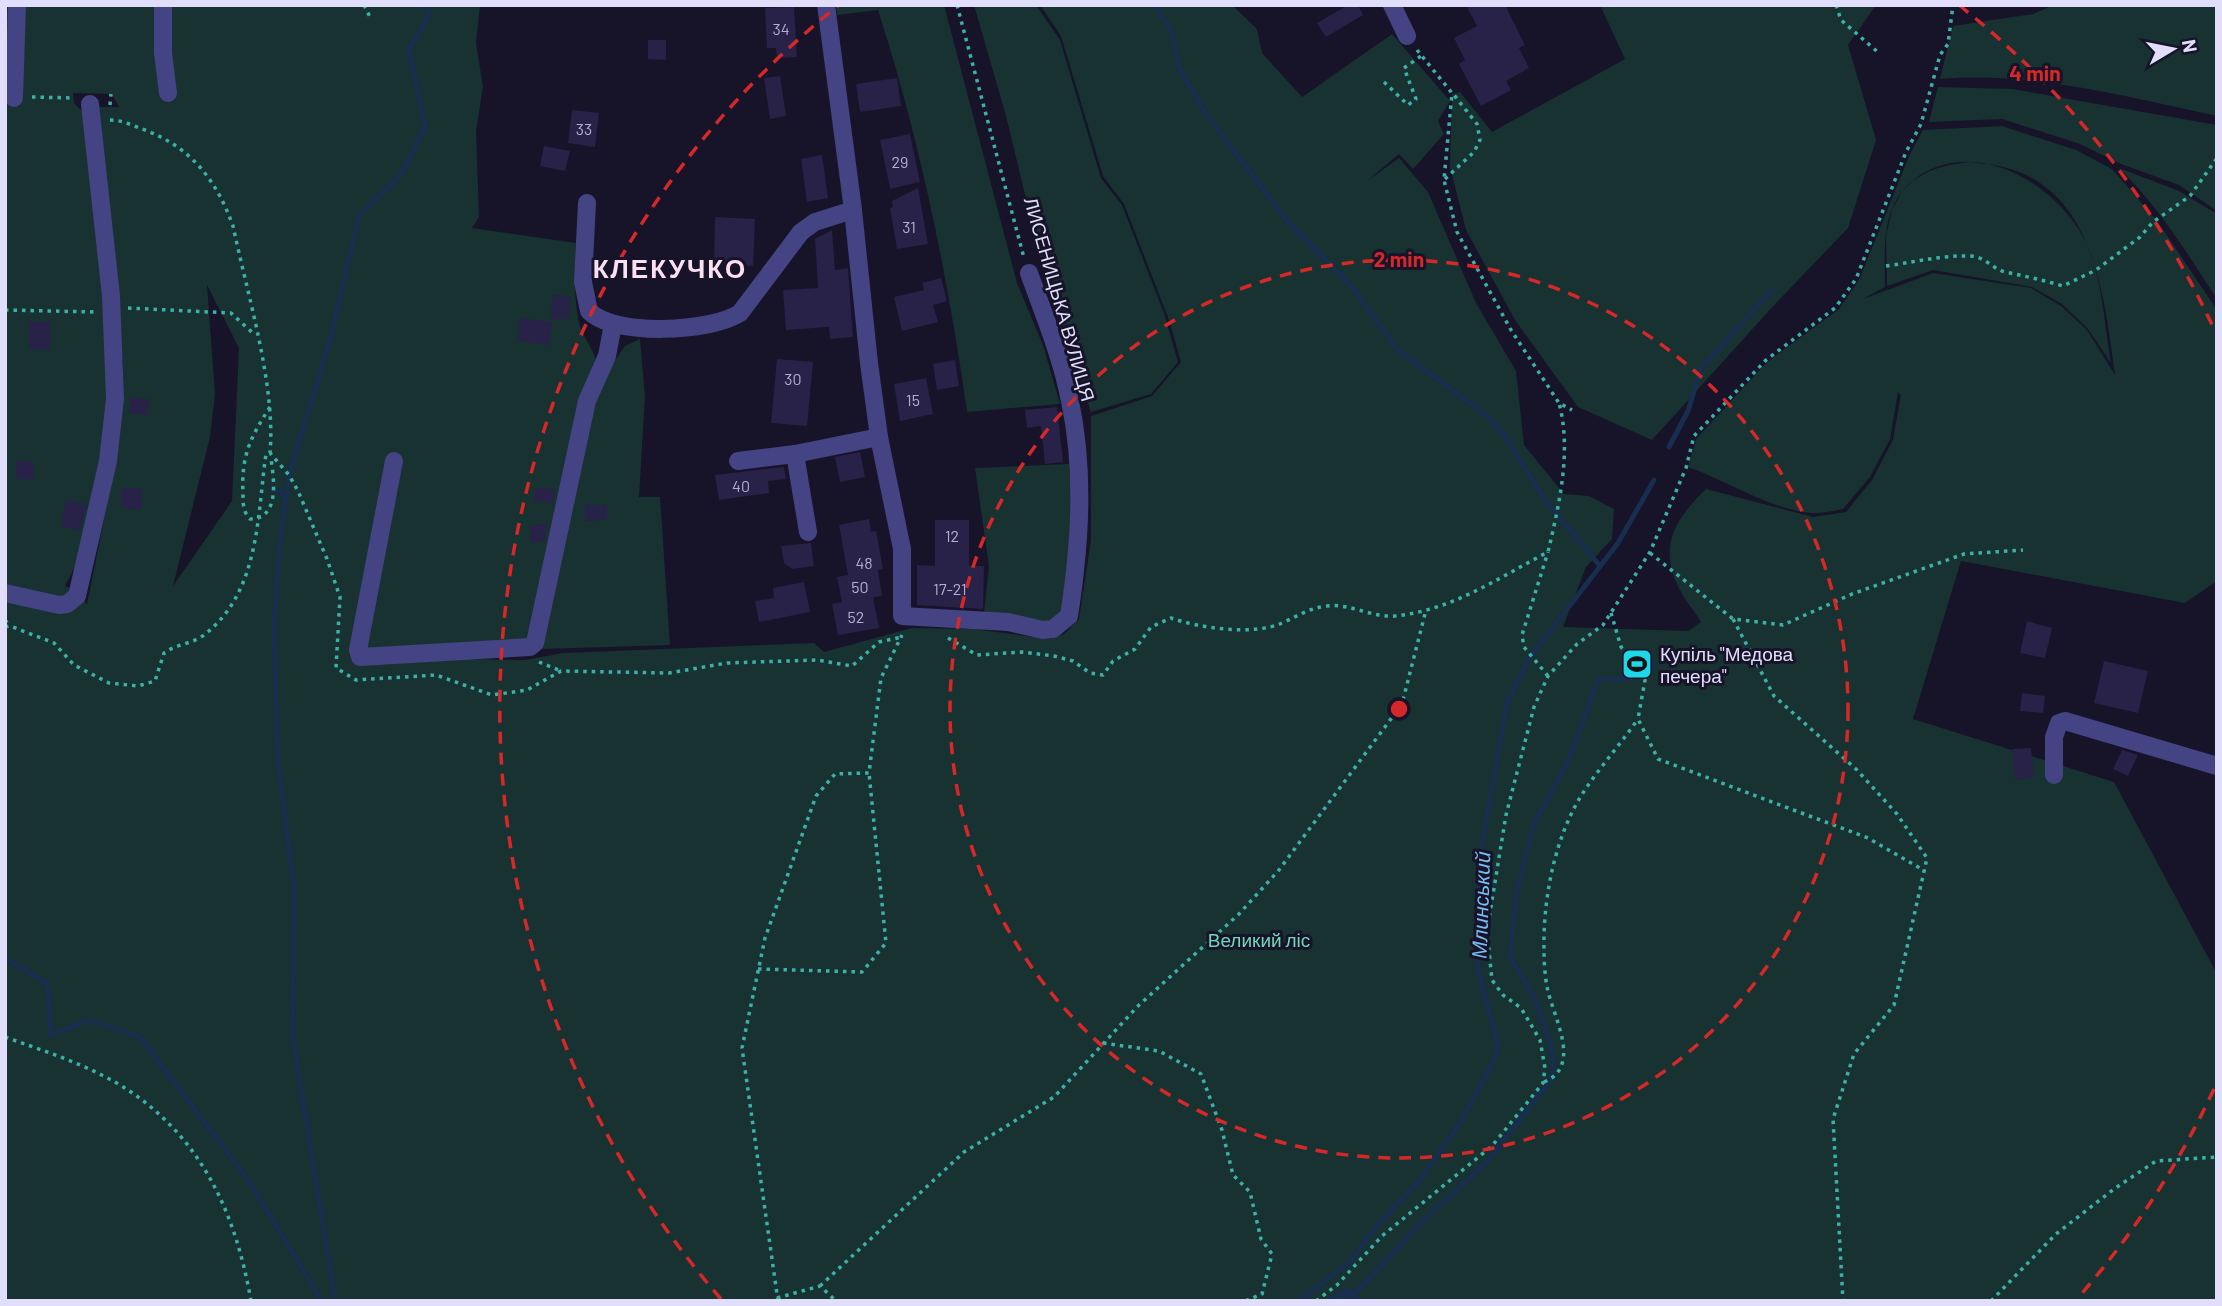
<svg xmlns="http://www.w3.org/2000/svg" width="2222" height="1306" font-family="Barlow,sans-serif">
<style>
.green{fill:#173231;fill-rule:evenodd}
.water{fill:#172e4e}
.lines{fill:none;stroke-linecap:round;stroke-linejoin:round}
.stream{stroke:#172e4e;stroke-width:5}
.building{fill:#282148}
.path{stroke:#3db1a8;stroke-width:3.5;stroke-dasharray:3.5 5;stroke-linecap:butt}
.minor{stroke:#444383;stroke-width:18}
.ring{fill:none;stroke:#d62828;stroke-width:3.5;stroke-dasharray:12 9}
.labels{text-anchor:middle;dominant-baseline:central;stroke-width:6;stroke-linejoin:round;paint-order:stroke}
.number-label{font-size:16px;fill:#b3afcf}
.street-label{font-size:19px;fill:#e1defc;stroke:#171329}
.poi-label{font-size:19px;fill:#e1defc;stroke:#171329;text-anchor:start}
.park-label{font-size:19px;fill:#70d6ba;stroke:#171329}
.water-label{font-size:21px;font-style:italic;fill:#77bbf1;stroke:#171329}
.district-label{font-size:26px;font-weight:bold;letter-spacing:2px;fill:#fce0f2;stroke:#171329}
.centre{fill:#d62828;stroke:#171329;stroke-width:3.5}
.ring-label{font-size:21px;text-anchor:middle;font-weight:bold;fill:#d62828;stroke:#171329;stroke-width:6;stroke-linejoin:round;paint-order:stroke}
</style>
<rect width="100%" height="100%" fill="#171329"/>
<g class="green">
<path d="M5 5H480L476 43 483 87 476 131 479 217 472 228 576 243C575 270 573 299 580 326 585 341 595 350 597 366L529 640 354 657 525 660 563 653 814 643 824 652 912 628 973 629 1050 639 1064 634 1079 619 1091 540V416L1152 396 1181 362 1169 320 1124 204 1103 176 1061 36 1040 5H1232L1257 29 1262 53 1302 97 1392 34 1450 101 1438 121 1444 134 1413 169 1399 154 1367 181 1399 158 1428 192 1476 303 1516 371 1524 445 1564 494 1589 496 1614 509 1612 539 1586 567 1563 627 1688 631 1701 622C1695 611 1685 601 1680 590 1657 547 1675 519 1706 489L1813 517 1846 512 1872 480 1893 440 1901 395 1898 392 1890 439 1870 477 1843 509C1833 511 1820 514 1810 513 1767 508 1728 481 1688 467L1696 439 1767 362 1839 309 1859 280 1910 154 1923 130 2002 126 2076 150 2112 169 2158 222 2217 310V581L2185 603 1961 561 1913 719 2114 782 2217 974V1301H5ZM73 93 112 94 119 107H98L86 115 74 103ZM1970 162C1982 164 1995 164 2007 168 2095 191 2105 302 2115 375L2087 330 2061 306 2031 288 1933 273 1863 299 1885 287C1885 253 1881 220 1902 191L1892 210 1886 236 1887 286 1933 270 2032 287 2062 304 2088 329 2111 363C2105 329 2103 290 2092 257 2071 193 1985 135 1920 175 1914 179 1909 186 1904 189 1923 170 1943 165 1970 162ZM207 285 239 348 232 501 173 586 210 437 215 394ZM111 357 123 360C122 442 103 524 87 604L75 590 65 586C103 520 103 432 111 357Z"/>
<path d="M836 5H944L1017 283 1043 345 1060 404 967 412C948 277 920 140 878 10L837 15Z"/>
<polygon points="974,5 1036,5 1060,40 1101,178 1122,205 1164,313 1178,362 1151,394 1091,412 1047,285 1006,116"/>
<polygon points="1600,5 1876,5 1848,45 1876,140 1848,228 1776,303 1652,440 1578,407 1515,320 1466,230 1450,167 1452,94 1460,92 1492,132 1625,59"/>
<path d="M2054 5H2217V116C2127 97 2032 71 1940 79L1953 26 2033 14Z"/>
<polygon points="1938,87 2012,89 2217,125 2217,211 2179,185 2121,164 2080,144 2002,119 1929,122"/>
<path d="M2119 168 2179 191 2217 214V299C2187 253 2159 207 2119 168Z"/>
<polygon points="640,339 645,397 639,497 660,497 670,645 541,649 598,385 625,346"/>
<polygon points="1069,464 1074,521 1061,615 1048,623 984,613 989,566 975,468"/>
</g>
<polygon class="water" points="1346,1288 1357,1292 1362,1301 1323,1301"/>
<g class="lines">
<g class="stream">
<polyline points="1155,5 1172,32 1179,68 1206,114 1287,221 1348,282 1399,351 1486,415 1504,435 1543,497 1600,566"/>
<polyline points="1669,447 1688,411 1701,368 1772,290"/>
<polyline points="272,489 281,492 285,500"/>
<polyline points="1632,677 1635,673 1624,660 1637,664"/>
<polyline points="5,959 47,983 51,1035 89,1020 140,1037 247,1178 322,1301"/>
<polyline points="335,1301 293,1039 294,887 278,763 274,625 280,540 289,475 330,340 359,215 400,176 425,127 409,50 428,17 427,5"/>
<polyline points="1299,1301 1351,1261 1373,1230 1420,1180 1460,1123 1493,1063 1498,1045 1478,971 1476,919 1482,843 1507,703 1528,660 1618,543 1654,480"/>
<polyline points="1348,1301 1423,1221 1486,1163 1551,1080 1554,1063 1548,1038 1535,999 1510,957 1516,895 1534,823 1569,760 1598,679 1628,679 1654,665"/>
</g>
</g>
<g class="building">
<polygon points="1348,5 1358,5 1363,15 1326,37 1317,23"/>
<polygon points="1466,5 1505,5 1525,45 1519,48 1529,68 1506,81 1511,90 1481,106 1459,64 1465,60 1454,38 1477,26"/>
<polygon points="794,7 797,57 777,58 776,48 767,48 765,8"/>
<polygon points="648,40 666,40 666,60 648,59"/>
<polygon points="780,76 786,116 770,119 764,78"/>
<polygon points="897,78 901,106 860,112 856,84"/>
<polygon points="572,110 599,113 595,147 568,143"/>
<polygon points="910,134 920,182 890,189 880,140"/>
<polygon points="544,146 570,151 565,171 540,166"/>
<polygon points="822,155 828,198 807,202 801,159"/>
<polygon points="918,188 928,244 897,249 890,208 893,207 892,201"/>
<polygon points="715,217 755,219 753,266 714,264"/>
<polygon points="832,230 835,270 848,268 853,337 830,339 829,327 786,330 783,290 818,288 815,239"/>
<polygon points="941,278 947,301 933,305 938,322 902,331 894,297 924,290 922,283"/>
<polygon points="552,295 570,296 569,319 551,319"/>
<polygon points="520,318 552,322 549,345 517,341"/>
<rect x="29" y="322" width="21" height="27"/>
<polygon points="777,359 813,362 807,426 771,423"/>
<polygon points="955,360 959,386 937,390 933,364"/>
<polygon points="926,378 933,414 900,421 894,384"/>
<polygon points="131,397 149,399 147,415 129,413"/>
<polygon points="1057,407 1063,462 1045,464 1041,426 1027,428 1025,410"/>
<polygon points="860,452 865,477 840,482 835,457"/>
<rect x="16" y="461" width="18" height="18"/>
<polygon points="784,467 786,479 768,481 769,493 719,500 715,475"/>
<polygon points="121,488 142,489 142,509 121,508"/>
<polygon points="535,488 554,489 553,503 534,502"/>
<polygon points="66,500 86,504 80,530 61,526"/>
<polygon points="585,505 607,505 607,520 585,521"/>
<polygon points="869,519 871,532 876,531 883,569 878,570 882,596 873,597 879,628 838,635 832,604 842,602 837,577 848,575 839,525"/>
<polygon points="935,520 969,520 969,566 984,566 983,609 917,605 917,565 935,566"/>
<polygon points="546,524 545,541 531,542 530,525"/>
<polygon points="811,543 814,566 792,569 784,563 781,546"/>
<polygon points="804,582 810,612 759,622 755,601 774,598 773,588"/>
<polygon points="2027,621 2052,628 2045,658 2020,653"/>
<polygon points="2104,661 2148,671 2138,713 2094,703"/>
<polygon points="2022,693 2045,696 2043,713 2020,711"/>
<polygon points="2031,748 2034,777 2015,780 2012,749"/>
<polygon points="2122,750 2138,755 2128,776 2113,769"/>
</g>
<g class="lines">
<g class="path">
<polyline points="364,5 371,19"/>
<polyline points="957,5 1024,258"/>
<polyline points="1836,5 1841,20 1880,54"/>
<polyline points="1417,50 1452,93 1444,180 1457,232 1511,330 1559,403 1572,410"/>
<polyline points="1384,82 1408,105 1416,99 1404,68 1421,56"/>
<polyline points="32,97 73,98"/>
<polyline points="110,105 111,94"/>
<path d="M110 120C121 120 132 125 142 129 190 146 216 179 233 226 247 293 276 386 270 453"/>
<polyline points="1445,179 1474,152 1480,140 1477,124 1454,95"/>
<path d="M1886 266C1915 262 1942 255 1971 256 1985 257 1993 269 2005 272 2024 276 2043 280 2063 286L2096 270 2140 237 2153 222 2190 196 2217 158"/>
<polyline points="128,308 231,313 255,335"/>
<polyline points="5,310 96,312"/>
<path d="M270 407C250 438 241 456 243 494 243 503 243 512 250 519 280 519 274 479 271 459"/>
<polyline points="1650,553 1733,619 1783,625 1852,594 1964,554 2023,550"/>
<polyline points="1611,613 1621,647 1643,670 1645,680 1638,719 1658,759 1868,838 1925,871"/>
<polyline points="1733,619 1774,696 1857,770 1897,814 1927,858 1894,1005 1854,1054 1833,1119 1843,1301"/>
<polyline points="5,620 10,626"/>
<path d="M5 627 10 626 54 643 74 665 109 683 138 686 155 681 164 653C176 644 192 644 204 635 260 592 257 516 266 454L270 453 289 475 298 491 327 559 340 597 336 668 356 680 436 675 492 695 527 690 561 671 669 673 727 663 817 660 852 666 879 642 902 637"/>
<path d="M948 638 977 655 1022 652 1054 656 1073 661 1090 673 1103 675 1113 661 1135 649 1151 627 1171 618C1199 628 1254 636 1282 623 1298 616 1309 608 1327 606 1350 603 1372 618 1395 616 1453 610 1498 578 1548 552 1559 505 1572 451 1559 403"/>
<polyline points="539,662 561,671"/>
<polyline points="1548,676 1524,647 1522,635 1548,552"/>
<polyline points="758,969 862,972 886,943 869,773"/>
<path d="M5 1037C47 1052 91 1066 128 1090 203 1140 236 1215 251 1301"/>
<polyline points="1103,1043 1159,1051 1201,1074 1222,1130 1233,1175 1250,1192 1261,1239 1272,1254 1262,1294 1245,1301"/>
<path d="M1544 1082C1583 1066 1553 1017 1547 987 1545 976 1544 962 1544 950 1543 900 1554 840 1581 796 1598 769 1620 745 1638 719"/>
<polyline points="820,1286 964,1152 1054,1097 1138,1006 1239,914 1279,870 1402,704 1426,610"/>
<polyline points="777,1298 820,1286 836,1301"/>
<polyline points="778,1301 742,1048 765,938 816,796 835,774 869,773 881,678 902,635"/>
<polyline points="1316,1301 1337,1285 1382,1236 1492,1146 1543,1083 1545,1068 1540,1040 1521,1008 1503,995 1492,980 1487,931 1506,815 1534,707 1548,676 1577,644 1603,625 1650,552 1686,468 1694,436 1766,360 1835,308 1856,279 1906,152 1921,124 1940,55 1948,44 1953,5"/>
<polyline points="1991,1301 2056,1234 2114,1189 2156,1161 2217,1157"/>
</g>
<g class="minor">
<polyline points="163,5 163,53 168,93"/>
<path d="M826 5 853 210 869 363 879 437 902 549V616L1008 622 1043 630 1053 629 1069 616C1080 545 1085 472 1070 401 1062 358 1044 315 1029 273"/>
<polyline points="1392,5 1407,36"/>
<polyline points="14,98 17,5"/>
<path d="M587 203 583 282 589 311C614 337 711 332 740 313L801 232 815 222 853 210"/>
<polyline points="394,461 358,650 360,657 530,647 535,643 587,401 607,356 613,324"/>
<polyline points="738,461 795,454"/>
<polyline points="808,532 795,454 879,437"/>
<polyline points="5,593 59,605 67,604 77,596 108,461 115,399 111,296 90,104"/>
<polyline points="2054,775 2054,737 2059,723 2065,721 2217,766"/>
</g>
</g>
<g class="ring">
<circle cx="1399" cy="709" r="449"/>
<path d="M2214 1089A899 899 0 0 1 2077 1299M721 1299A899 899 0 0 1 839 5M1959 5A899 899 0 0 1 2214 329"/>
</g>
<defs>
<g id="stadium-square" transform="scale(1.575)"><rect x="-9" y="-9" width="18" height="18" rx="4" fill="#1dd8e9" stroke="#171329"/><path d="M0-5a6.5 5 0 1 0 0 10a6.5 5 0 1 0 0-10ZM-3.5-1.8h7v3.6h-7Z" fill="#111"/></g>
</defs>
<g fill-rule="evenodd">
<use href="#stadium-square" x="1637" y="664"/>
</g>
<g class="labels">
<g class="number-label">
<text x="781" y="28">34</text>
<text x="584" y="128">33</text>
<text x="900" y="161">29</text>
<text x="909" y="226">31</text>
<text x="793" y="378">30</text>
<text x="913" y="399">15</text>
<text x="741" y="485">40</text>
<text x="952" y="535">12</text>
<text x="864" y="562">48</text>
<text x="860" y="586">50</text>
<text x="950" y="588">17-21</text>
<text x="856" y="616">52</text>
</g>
<g class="street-label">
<text transform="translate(1060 299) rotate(74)">ЛИСЕНИЦЬКА ВУЛИЦЯ</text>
</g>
<g class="poi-label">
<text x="1660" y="653">Купіль "Медова<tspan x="1660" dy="22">печера"</tspan></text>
</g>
<g class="park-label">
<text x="1259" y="939">Великий ліс</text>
</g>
<g class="water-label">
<text transform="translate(1480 905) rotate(-88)">Млинський</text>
</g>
<g class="district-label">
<text x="670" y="267">КЛЕКУЧКО</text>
</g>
</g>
<circle cx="1399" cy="709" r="10" class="centre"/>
<g class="ring-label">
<text x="2035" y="81">4 min</text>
<text x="1399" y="267">2 min</text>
</g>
<rect width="2222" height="1306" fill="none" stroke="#e1defc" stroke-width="14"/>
<g transform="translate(2173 49) rotate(80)" stroke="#171329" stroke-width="5" paint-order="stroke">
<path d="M0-5L12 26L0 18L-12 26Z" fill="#e1defc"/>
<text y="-10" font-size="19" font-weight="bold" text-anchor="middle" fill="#e1defc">N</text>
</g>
</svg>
